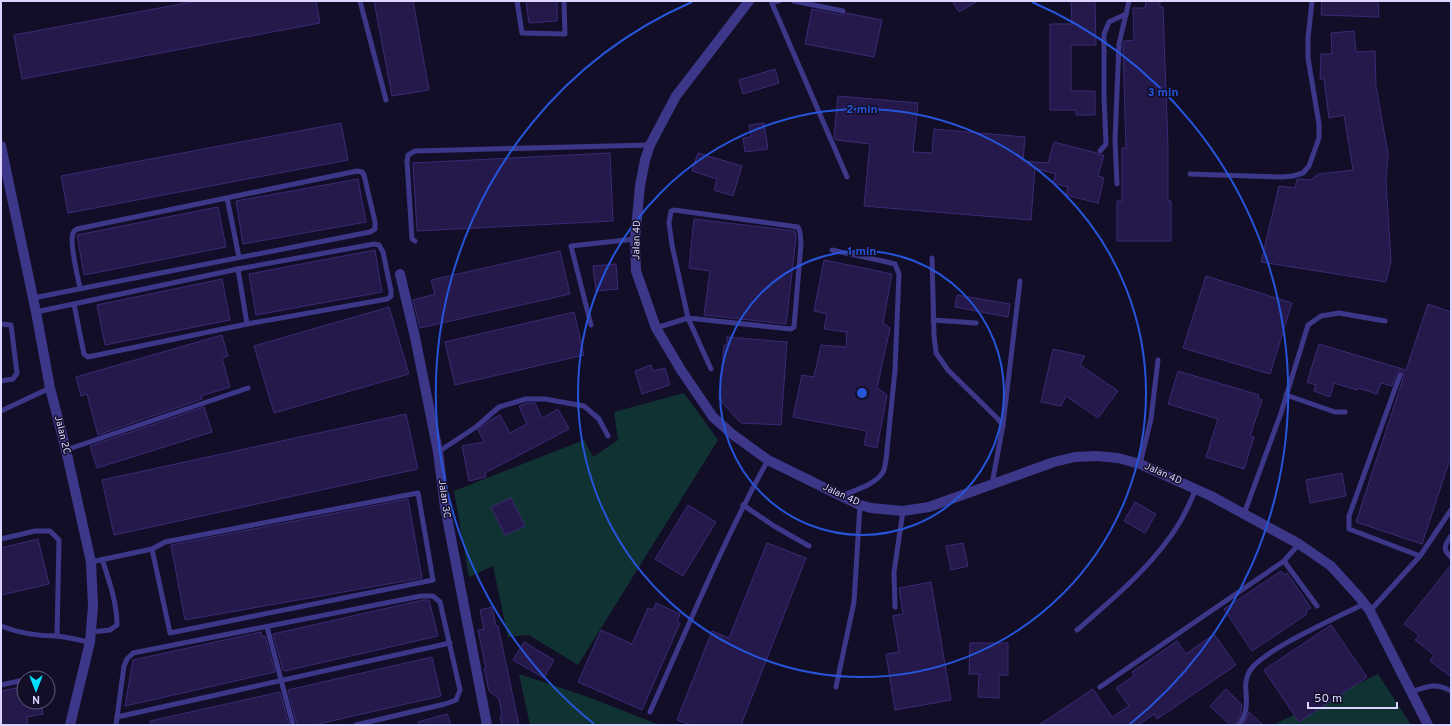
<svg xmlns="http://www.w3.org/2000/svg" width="1452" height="726" font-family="Overpass,sans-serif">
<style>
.green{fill:#113232}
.building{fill:#24194a;stroke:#3b2a77}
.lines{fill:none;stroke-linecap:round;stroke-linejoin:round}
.service{stroke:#3c3789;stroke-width:5}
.minor{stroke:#3c3789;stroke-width:10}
.ring{fill:none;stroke:#2655da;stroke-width:2}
.labels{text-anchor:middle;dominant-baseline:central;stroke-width:3;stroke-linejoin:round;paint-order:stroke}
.street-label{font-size:10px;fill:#dbd5ff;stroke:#130e28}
.centre{fill:#2655da;stroke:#130e28;stroke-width:2}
.ring-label{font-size:12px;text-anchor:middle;font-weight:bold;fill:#2655da;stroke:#130e28;stroke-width:3;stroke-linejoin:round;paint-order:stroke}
</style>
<rect width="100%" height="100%" fill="#130e28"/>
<g class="green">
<polygon points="684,393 718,440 578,665 529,635 508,637 493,566 469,577 454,491 584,440 593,457 618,440 614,412"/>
<polygon points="519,674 588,697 660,725 530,725"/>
<polygon points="1378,674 1411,725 1273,725"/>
</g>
<g class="building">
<polygon points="197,1 316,1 320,23 22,79 14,35"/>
<polygon points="374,1 413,1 429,90 392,96"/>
<polygon points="526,1 557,1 557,21 529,23"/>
<polygon points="952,1 978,1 959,12"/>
<polygon points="1071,1 1095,1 1096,45 1071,45 1071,91 1095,91 1095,115 1076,115 1076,110 1050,110 1050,24 1072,24"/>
<polygon points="1146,1 1160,1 1160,7 1163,7 1168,148 1168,201 1171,201 1171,241 1117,241 1117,201 1122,201 1122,148 1126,148 1123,45 1124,41 1134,40 1133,8 1145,8"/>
<polygon points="1322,1 1378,1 1379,17 1321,15"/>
<polygon points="812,9 842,15 846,13 882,20 874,57 805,44"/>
<polygon points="1354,31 1356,52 1375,51 1376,86 1388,154 1386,182 1391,261 1386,282 1261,262 1279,186 1295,188 1297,179 1310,180 1319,174 1353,170 1344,115 1329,118 1324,79 1320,79 1321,54 1332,54 1331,33"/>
<polygon points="775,69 779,83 743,94 739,80"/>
<polygon points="838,96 918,103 913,152 932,153 934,129 1025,137 1023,161 1048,163 1054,142 1097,153 1099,155 1104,155 1098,176 1104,178 1098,203 1066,195 1068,187 1053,183 1056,174 1035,168 1031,220 864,206 870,144 836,140 834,136"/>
<polygon points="341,123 348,160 68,213 61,176"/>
<polygon points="764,123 768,149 745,152 743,138 751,137 749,125"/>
<polygon points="610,153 613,221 417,231 413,163"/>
<polygon points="698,153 742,166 733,196 714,190 717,179 692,171"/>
<polygon points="358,179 366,222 243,244 236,201"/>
<polygon points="218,207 226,247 84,275 77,235"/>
<polygon points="694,219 795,231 796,238 786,324 704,315 710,271 689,268"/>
<polygon points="375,250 382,292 256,315 249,274"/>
<polygon points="560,251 570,294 420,328 413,300 435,294 431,280"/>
<polygon points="824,260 892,274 883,323 890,328 877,388 887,395 877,448 864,445 867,431 793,417 802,375 814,377 821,345 846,347 847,332 824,329 827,314 814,311"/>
<polygon points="616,264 618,289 596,291 593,266"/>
<polygon points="1206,276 1292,303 1270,374 1183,348"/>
<polygon points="222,279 230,320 105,345 97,305"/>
<polygon points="957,295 1010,304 1008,317 955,307"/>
<polygon points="1428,304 1451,312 1451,456 1422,544 1356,522 1400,388 1404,376 1403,373 1400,371 1397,372 1392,386 1381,383 1377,394 1358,388 1357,390 1334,383 1330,397 1314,391 1316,385 1307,382 1319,344 1406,370"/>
<polygon points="389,307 409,374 274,413 254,346"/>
<polygon points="574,312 584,355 455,385 445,342"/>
<polygon points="222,335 228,356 222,358 230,387 201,396 202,399 98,435 87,394 81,396 76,377"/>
<polygon points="727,337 787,342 781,425 741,423 719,399 724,345 727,345"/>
<polygon points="1053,349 1085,356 1080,365 1118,391 1098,418 1066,396 1061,406 1041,402"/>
<polygon points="651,365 653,371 665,368 670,385 642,394 635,371"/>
<polygon points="1178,371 1259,395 1258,398 1262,400 1250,436 1254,437 1244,469 1206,457 1218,419 1168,404"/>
<polygon points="527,403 535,403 542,418 558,409 569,429 485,473 486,477 469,481 462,446 484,442 478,430 489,421 500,415 510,433 527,424 519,406"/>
<polygon points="204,407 212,432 97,468 90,446"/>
<polygon points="406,414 418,469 114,535 102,480"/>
<polygon points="1342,473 1346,496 1310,503 1306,480"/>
<polygon points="511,498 525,526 505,535 491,507"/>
<polygon points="408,499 422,578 185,620 171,545"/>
<polygon points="1135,502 1156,514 1145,533 1124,521"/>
<polygon points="688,505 716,522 683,576 655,559"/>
<polygon points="38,539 49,584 1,595 1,548"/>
<polygon points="767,543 806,558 741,725 691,725 677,720 712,631 729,638"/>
<polygon points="963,543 968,566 951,570 946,546"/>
<polygon points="1451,565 1451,677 1430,661 1434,655 1415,640 1419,635 1404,624"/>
<polygon points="1281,571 1284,575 1287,573 1311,608 1306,611 1307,614 1252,651 1224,609"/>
<polygon points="931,582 951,700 895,710 886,654 899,652 893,616 903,614 899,588"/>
<polygon points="423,600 429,600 438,636 285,671 283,670 273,634"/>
<polygon points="656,603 680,614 677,621 680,623 642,710 578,682 601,630 632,644 648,608 653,610"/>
<polygon points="492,607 496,626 498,626 519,725 502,725 500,716 502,716 499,699 489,691 484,668 486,668 478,630 484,629 480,610"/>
<polygon points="1331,625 1367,677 1299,722 1264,670"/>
<polygon points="261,632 262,637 265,636 275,672 125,706 133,660"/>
<polygon points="1214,634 1236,665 1157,719 1154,714 1138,725 1039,725 1093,689 1112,717 1129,706 1116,688 1134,676 1132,672 1177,641 1186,654"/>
<polygon points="524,642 554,660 544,678 513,660"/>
<polygon points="970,643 1008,643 1008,675 999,675 999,698 978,697 979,674 969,674"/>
<polygon points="432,657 441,696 314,725 297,725 288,690"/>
<polygon points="21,687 23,696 24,696 24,702 41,702 43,714 27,717 28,725 1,725 1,691"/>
<polygon points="1226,689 1242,705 1240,716 1235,725 1230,725 1210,706"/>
<polygon points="280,692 289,725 150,725 150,721"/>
<polygon points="1249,712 1263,725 1244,725"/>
<polygon points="447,714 451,725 419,725 418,722"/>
</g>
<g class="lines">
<g class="service">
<polyline points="360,1 386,100"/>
<polyline points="517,1 522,33 565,34 564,1"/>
<polyline points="771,1 847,177"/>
<polyline points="794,1 843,11"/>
<polyline points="772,2 779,1"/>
<polyline points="1100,151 1106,144 1104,96 1104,34 1109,22 1126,14"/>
<polyline points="1190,174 1281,177 1293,176 1303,173 1309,166 1319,138 1319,124 1308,58 1308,38 1312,1"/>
<polyline points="1117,184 1115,140 1119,44 1129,1"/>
<polyline points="227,198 239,257"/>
<polyline points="415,241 412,239 407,161 408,155 415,151 650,145"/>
<path d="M832 250 887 262 895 264 899 274 895 370 886 460C885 464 885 469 883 472 875 485 855 490 841 496"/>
<polyline points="932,258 934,335 936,353 948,370 997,418 1003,425"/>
<polyline points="238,269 247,324"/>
<path d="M33 298 370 232 375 229V222L364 175 362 172 357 171 77 229C75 230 74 231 73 233 69 242 78 278 80 288"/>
<polyline points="36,312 238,269 374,244 379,245 383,252 391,291 391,296 387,299 247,324 88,357 84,354 74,304"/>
<polyline points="933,320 976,323"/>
<polyline points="1,324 11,325 17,373 13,379 1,381"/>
<polyline points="591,325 571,246 635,239"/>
<polyline points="656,328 688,318 791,329 794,327 801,244 800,232 798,227 674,210 671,211 669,223 672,245 688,318 711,369"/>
<polyline points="1400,375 1349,516 1349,529 1420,556"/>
<polyline points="1286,395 1335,412 1345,412"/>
<polyline points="1,411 50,388"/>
<polyline points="66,450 248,388"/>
<polyline points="438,452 476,427 499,407 526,399 545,399 584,406 599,419 608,436"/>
<polyline points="1140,464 1151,419 1158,360"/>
<polyline points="992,484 1003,425 1020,281"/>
<polyline points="743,505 774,526 809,546"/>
<polyline points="1244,514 1281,413 1308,325 1321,316 1339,313 1385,321"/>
<path d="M1451 536C1445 544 1442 550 1451 557"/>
<polyline points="1,539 35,531 50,531 59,540 57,636"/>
<polyline points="1284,561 1317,606"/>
<polyline points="91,562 152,549 170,633 433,580 418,493 165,542 152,549"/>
<polyline points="895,607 894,572 903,511"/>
<polyline points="1370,611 1420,556 1451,510"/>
<path d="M1 626C19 633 37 636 56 636 67 637 79 640 90 642"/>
<polyline points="267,627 293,725"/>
<path d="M1077 630C1114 598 1154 565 1180 522 1186 512 1191 500 1196 489"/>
<path d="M91 632 110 630 117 625C117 603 109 580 102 559"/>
<polyline points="1,685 24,680"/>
<polyline points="836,687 854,602 860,505"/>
<polyline points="1100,687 1284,561 1299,544"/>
<polyline points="48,688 49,689"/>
<path d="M1411 692C1427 687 1435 682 1451 691"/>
<path d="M650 712C688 627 723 541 768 460"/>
<polyline points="117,717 450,643"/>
<polyline points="116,725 124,666 127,659 133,653 421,596 433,596 440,602 460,690 456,700 445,704 356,725"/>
<path d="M1239 725C1254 704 1240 689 1249 672 1260 651 1340 616 1364 604"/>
</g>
<g class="minor">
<polyline points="749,1 676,96 650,145 645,160 640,186 635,239 636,271 656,328 681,370 713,417 732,434 768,460 841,496 860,505 871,508 903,511 929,507 1054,462 1075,457 1096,456 1118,458 1140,464 1211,496 1299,544 1331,566 1360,598 1370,611 1428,725"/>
<polyline points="1,146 36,312 50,388 66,450 91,562 93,606 90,642 70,725"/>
<polyline points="400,274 415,337 438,452 445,507 487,725"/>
</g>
</g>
<g class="ring">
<circle cx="862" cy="393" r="142"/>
<circle cx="862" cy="393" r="284"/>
<path d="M594 724A426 426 0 0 1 692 2M1032 2A426 426 0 0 1 1130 724"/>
</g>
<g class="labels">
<g class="street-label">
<text transform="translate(637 240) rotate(-89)">Jalan 4D</text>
<text transform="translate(62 435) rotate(76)">Jalan 2C</text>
<text transform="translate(1163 474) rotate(24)">Jalan 4D</text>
<text transform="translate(841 495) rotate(25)">Jalan 4D</text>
<text transform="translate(444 499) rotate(82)">Jalan 3C</text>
</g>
</g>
<circle cx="862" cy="393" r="6" class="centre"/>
<g class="ring-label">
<text x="1163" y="96">3 min</text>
<text x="862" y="113">2 min</text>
<text x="862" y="255">1 min</text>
</g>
<rect width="1452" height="726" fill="none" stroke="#dbd5ff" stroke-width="4"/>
<g transform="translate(36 690) rotate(180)"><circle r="19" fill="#130e28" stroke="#635e7e"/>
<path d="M0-3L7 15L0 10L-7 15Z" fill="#01dfff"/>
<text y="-6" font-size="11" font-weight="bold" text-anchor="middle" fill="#dbd5ff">N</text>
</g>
<path d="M1308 702v6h89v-6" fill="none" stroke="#dbd5ff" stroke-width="2"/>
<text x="1314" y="702" font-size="12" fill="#dbd5ff" stroke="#130e28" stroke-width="3" paint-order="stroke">50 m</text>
</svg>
